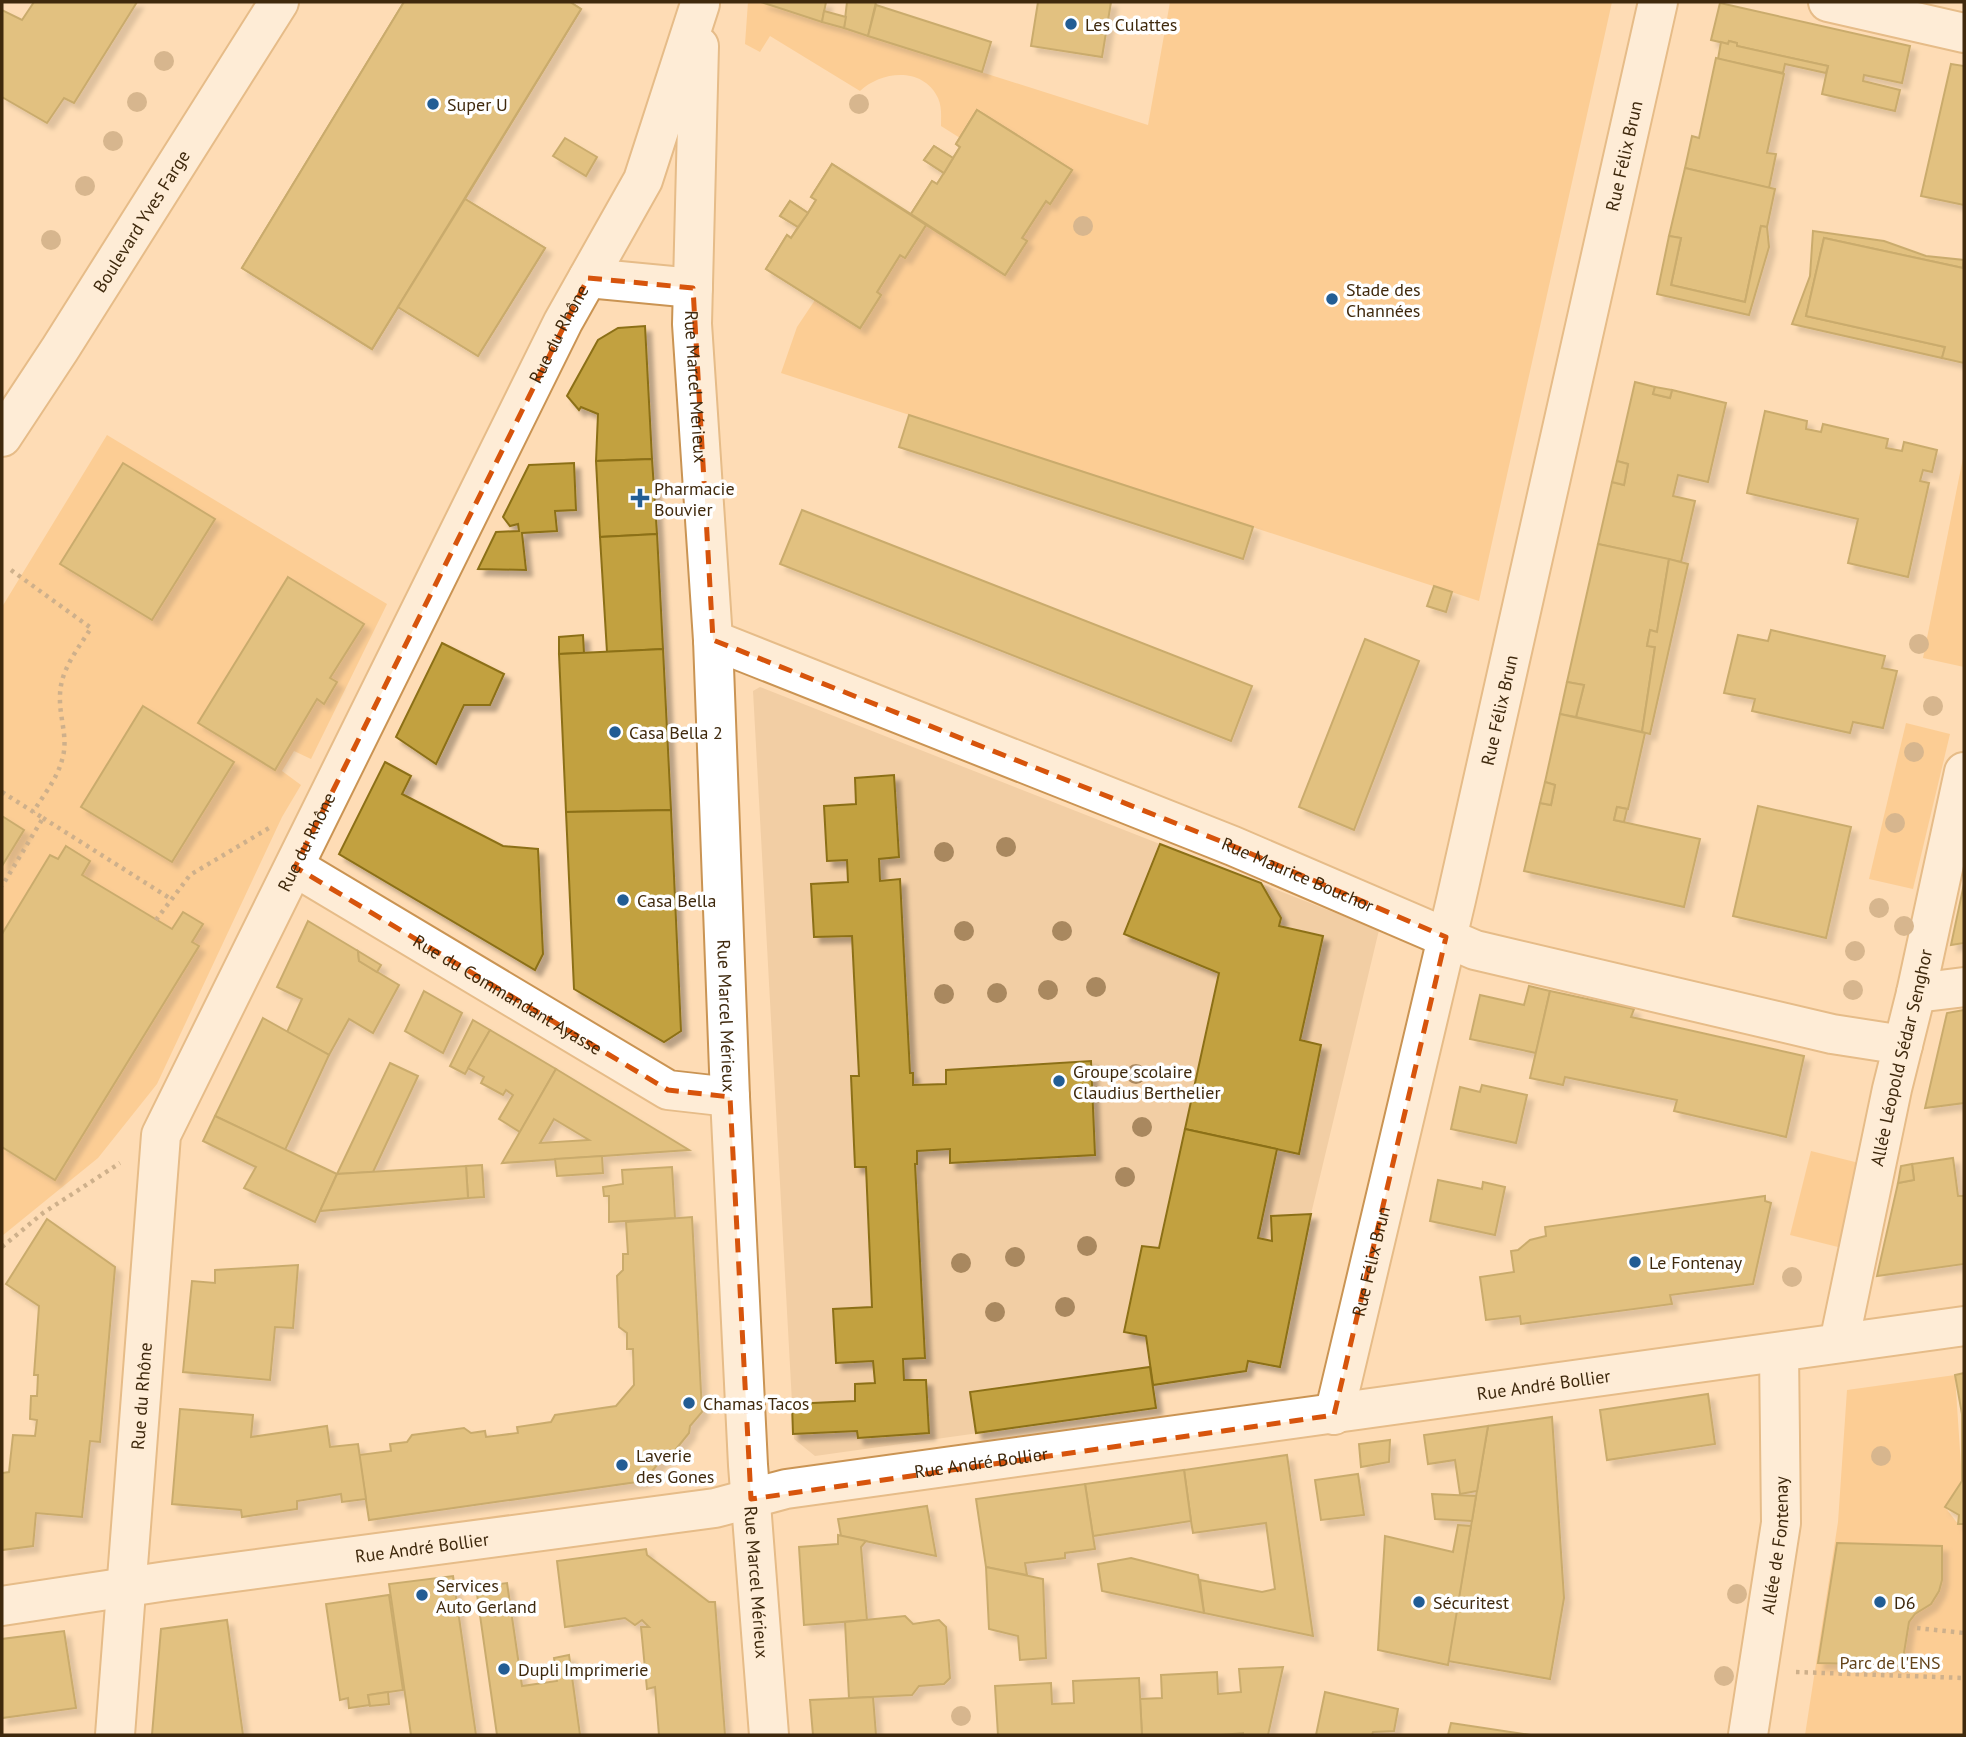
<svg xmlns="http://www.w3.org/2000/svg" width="1966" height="1737" font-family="'PT Sans',sans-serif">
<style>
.built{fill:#f2cea4}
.green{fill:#faba6e}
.building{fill:#c2a13f;stroke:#8c7019;stroke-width:2;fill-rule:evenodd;filter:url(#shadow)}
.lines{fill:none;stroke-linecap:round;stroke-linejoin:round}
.minor-casing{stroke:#ca9453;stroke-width:42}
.path{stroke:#967b5a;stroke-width:4.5;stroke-dasharray:3.5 5;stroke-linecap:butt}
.minor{stroke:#fff;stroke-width:38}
.tree{fill:#a9885f}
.marked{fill:none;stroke:#d7540c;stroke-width:5;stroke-dasharray:14 9;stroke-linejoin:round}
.poi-dot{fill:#225d94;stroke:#fff;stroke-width:2.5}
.labels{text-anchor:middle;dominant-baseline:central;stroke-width:7;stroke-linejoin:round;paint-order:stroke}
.poi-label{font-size:18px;fill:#3f290d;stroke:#fff;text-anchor:start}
.street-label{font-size:18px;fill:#3f290d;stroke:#fff}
.park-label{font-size:18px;fill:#644319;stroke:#fff}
</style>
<defs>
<filter id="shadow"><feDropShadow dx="6" dy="6" stdDeviation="2" flood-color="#0004"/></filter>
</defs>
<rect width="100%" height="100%" fill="#fedcb5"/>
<polygon class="built" points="760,687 1379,930 1311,1214 1280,1367 1248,1361 1246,1371 1153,1385 1156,1408 815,1456 794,1439 753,691"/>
<g class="green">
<path d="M748 2H761L1148 125 1170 2H1612L1479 601 781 373 797 327 815 300 860 328 881 295 877 292 900 255 905 257 926 225 1027 241 1022 238 1046 201 1050 203 977 111 960 138 941 126C941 116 942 107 938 98 923 66 881 71 860 91L770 36 760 52 745 44Z"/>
<polygon points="107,435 387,604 311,759 294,751 282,771 301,785 282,817 157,1084 98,1158 2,1236 2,607"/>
<polygon points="1964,453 1964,667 1923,658"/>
<polygon points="1906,723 1950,734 1913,889 1869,879"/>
<polygon points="1811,1151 1863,1164 1842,1248 1790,1235"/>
<polygon points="1955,1375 1962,1481 1945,1507 1958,1524 1964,1524 1964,1735 1805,1735 1838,1522 1847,1390"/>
</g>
<g class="building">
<polygon points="34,2 137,2 74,103 64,98 47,123 2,97 2,10 22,20"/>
<polygon points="404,2 570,2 581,9 465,199 545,248 478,356 398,307 372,349 242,268"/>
<polygon points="404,2 570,2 581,9 372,349 242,268"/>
<polygon points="761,2 826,2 822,22"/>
<polygon points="847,2 876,2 868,36 844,28"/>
<polygon points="1038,2 1111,2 1102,57 1031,46"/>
<polygon points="1720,3 1910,46 1902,83 1864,75 1863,81 1900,90 1895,111 1822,94 1828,66 1737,46 1737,43 1729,41 1728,44 1711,40"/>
<polygon points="876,5 991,42 982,72 868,36"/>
<polygon points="824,11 846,17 844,28 822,22"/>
<polygon points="1729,41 1737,43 1737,46 1828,66 1826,73 1785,64 1783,73 1718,59 1721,42 1728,44"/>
<polygon points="1716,58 1784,74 1767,153 1776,154 1769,188 1685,168 1692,136 1699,138"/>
<polygon points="1951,64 1964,66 1964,205 1921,196"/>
<polygon points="977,110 1072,170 1050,204 1046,201 1022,238 1027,241 1005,275 926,225 905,258 900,255 877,292 881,295 860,328 766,269 787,235 791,238 798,227 780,216 790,201 808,213 816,200 811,197 832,164 911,214 932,181 937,184 944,173 924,160 934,146 953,158 960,147 956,144"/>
<polygon points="977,110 1072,170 1050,204 1046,201 1022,238 1027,241 1005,275 911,214 932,181 937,184 944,173 960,147 956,144"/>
<polygon points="565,138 597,157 586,176 553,156"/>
<polygon points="934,146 953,158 944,173 924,160"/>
<polygon points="832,164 926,225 905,258 900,255 877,292 881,295 860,328 766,269 787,235 791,238 808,213 816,200 811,197"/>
<polygon points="1685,168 1775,189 1767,227 1761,226 1745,302 1671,285 1681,238 1669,236"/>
<polygon points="465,199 545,248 478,356 398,307"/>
<polygon points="790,201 808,213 798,227 780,216"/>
<polygon points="1761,226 1767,227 1769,247 1749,315 1657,294 1669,236 1681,238 1671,285 1745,302"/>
<polygon points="1813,231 1884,241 1926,256 1964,260 1963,268 1824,238 1806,316 1945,347 1942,358 1792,324 1810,276"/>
<polygon points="1824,238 1963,268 1964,261 1964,363 1942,358 1945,347 1806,316"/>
<polygon points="645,326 652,459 596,461 598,414 581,407 579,410 567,396 598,340 618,328"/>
<polygon points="1635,382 1655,387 1653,394 1670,398 1672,390 1726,403 1708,482 1678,475 1673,496 1695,501 1681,562 1598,544 1612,482 1624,485 1628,464 1617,461"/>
<polygon points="1655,387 1672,390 1670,398 1653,394"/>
<polygon points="1765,411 1807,421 1806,429 1821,432 1823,424 1888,439 1886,448 1902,451 1904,442 1937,450 1932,472 1923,470 1920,481 1929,483 1908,577 1848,563 1858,519 1747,493"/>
<polygon points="909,415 1253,527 1243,559 899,447"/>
<polygon points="652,459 657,534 600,537 596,461"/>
<polygon points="1617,461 1628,464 1624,485 1612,482"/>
<polygon points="123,463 215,519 152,620 60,564"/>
<polygon points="574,463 576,510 555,511 557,531 522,533 526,570 478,569 496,532 519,531 518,524 510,526 503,517 529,465"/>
<polygon points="802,510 1252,686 1231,741 780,564"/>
<polygon points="657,534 663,649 607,652 600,537"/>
<polygon points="1598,544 1669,559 1657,632 1650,630 1647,646 1655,647 1642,732 1576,717 1584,685 1567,682"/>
<polygon points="1669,559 1688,564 1650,734 1642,732 1655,647 1647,646 1650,630 1657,632"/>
<polygon points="288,577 364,624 330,678 337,682 324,704 317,699 275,770 198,723"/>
<polygon points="1434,586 1452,592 1446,612 1427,606"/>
<polygon points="1771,630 1885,656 1882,668 1897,671 1883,728 1853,722 1850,733 1752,711 1755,699 1724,693 1738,635 1768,641"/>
<polygon points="583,635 584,653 559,654 559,637"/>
<polygon points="1365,639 1419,661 1354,830 1299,807"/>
<polygon points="442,643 504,674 490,705 464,705 436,764 396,737"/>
<polygon points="663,649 671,810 566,812 559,654"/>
<polygon points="1567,682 1584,685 1576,717 1560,714"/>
<polygon points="143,706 234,762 172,862 81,807"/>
<polygon points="1560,714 1645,733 1628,809 1617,807 1614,820 1700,839 1684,907 1524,871 1540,803 1551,805 1555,785 1545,782"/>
<polygon points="385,762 411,776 402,794 503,846 538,849 543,954 535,970 339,854"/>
<polygon points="894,775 899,857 879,859 880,881 900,879 910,1073 913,1073 913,1085 946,1084 946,1070 1091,1061 1095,1155 950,1163 950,1149 917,1151 917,1164 915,1164 925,1358 903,1359 904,1380 926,1380 929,1433 858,1438 857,1431 793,1434 792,1404 855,1401 855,1384 875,1383 873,1361 836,1363 833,1309 872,1307 866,1167 855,1167 851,1076 859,1076 852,936 814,937 811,884 848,882 847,860 827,861 824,806 856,804 855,778"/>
<polygon points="1545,782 1555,785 1551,805 1540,803"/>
<polygon points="1758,806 1851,827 1826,938 1733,916"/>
<polygon points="1617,807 1627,809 1624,822 1614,820"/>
<polygon points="671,810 681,1031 664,1042 574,989 566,812"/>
<polygon points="2,816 24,830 2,866"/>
<polygon points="1160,844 1261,883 1281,918 1279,926 1323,936 1300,1040 1321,1045 1299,1154 1185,1129 1219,973 1124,934"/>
<polygon points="66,846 90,861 82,875 172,929 183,912 203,924 192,942 199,946 55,1180 2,1147 2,934 50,855 58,859"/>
<polygon points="1964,884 1964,943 1951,945"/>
<polygon points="308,921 358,951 359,961 399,985 373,1033 349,1019 329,1055 287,1032 302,999 277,987"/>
<polygon points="358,951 381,965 377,972 359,961"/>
<polygon points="1529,986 1550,991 1536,1053 1470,1039 1480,995 1524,1005"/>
<polygon points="424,991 462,1013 443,1053 405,1031"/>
<polygon points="1550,991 1634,1009 1631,1017 1804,1056 1786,1137 1674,1111 1677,1100 1565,1077 1563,1085 1530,1078"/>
<polygon points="1964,1010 1964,1103 1925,1108 1947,1013"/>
<polygon points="263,1018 329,1055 285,1150 215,1116"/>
<polygon points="473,1020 490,1030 465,1074 450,1066"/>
<polygon points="490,1030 556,1069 520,1132 499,1119 513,1095 506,1090 503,1095 481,1083 484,1077 468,1068"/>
<polygon points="390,1063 418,1076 373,1172 337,1174"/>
<path d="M556 1069 653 1128 689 1150 502 1163ZM554 1119 589 1140 540 1143Z"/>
<polygon points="1482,1085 1527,1095 1516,1143 1451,1129 1460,1087 1480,1092"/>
<polygon points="215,1116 337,1174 315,1222 244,1188 256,1167 203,1141"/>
<polygon points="1185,1129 1277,1149 1258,1238 1272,1241 1271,1216 1311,1214 1280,1367 1248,1361 1246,1371 1153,1385 1146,1336 1124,1332 1142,1246 1159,1248"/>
<polygon points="602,1156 603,1173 557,1176 555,1159"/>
<polygon points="1953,1158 1958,1196 1964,1196 1964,1264 1877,1276 1898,1183 1914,1180 1912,1164"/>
<polygon points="1912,1164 1914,1180 1898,1183 1901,1166"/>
<polygon points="482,1165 484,1197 468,1198 466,1166"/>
<polygon points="466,1166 468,1198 320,1211 337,1174"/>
<polygon points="672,1167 675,1218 609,1222 609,1196 604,1196 603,1187 623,1184 622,1170"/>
<polygon points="1438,1180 1482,1189 1483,1182 1505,1187 1495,1235 1430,1221"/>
<polygon points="1765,1196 1765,1201 1771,1203 1753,1284 1670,1295 1672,1304 1521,1324 1520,1316 1486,1320 1480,1277 1514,1272 1511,1251 1518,1250 1530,1240 1546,1236 1545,1227"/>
<polygon points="692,1217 702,1412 690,1426 689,1433 668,1459 662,1459 644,1481 369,1520 359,1455 391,1451 390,1444 407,1442 412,1435 464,1428 471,1433 485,1431 486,1437 518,1433 517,1427 551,1422 555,1415 616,1406 634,1385 633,1349 627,1349 627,1333 619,1327 617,1276 623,1270 623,1254 628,1254 626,1222"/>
<polygon points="47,1219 115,1267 100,1442 90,1441 82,1517 36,1513 33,1546 2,1550 2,1473 9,1472 13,1435 35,1436 37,1420 30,1419 31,1396 37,1396 38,1375 34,1375 39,1306 6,1284"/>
<polygon points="298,1265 293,1328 275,1327 270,1380 183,1372 192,1281 215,1283 215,1270"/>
<polygon points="1150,1367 1156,1408 976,1433 970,1392"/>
<polygon points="1964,1373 1964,1524 1958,1524 1959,1515 1945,1507 1962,1481 1962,1414 1955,1375"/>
<polygon points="1708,1394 1715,1444 1607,1460 1600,1410"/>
<polygon points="180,1409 253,1415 251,1437 327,1426 330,1447 358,1444 366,1499 342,1502 341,1494 297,1501 297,1509 242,1517 241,1510 172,1504"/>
<polygon points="1552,1417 1564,1598 1550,1679 1448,1661 1488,1426"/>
<polygon points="1488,1426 1477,1491 1460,1494 1455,1460 1428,1464 1424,1435"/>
<polygon points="1390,1440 1389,1462 1361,1467 1359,1444"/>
<polygon points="1287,1455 1313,1636 1204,1613 1200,1580 1262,1592 1275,1589 1266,1523 1193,1533 1191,1521 1184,1470"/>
<polygon points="1184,1470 1191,1521 1093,1536 1085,1484"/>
<polygon points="1358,1474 1364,1515 1321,1520 1315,1480"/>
<polygon points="1085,1484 1095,1549 1065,1553 1065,1558 1025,1563 1027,1575 986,1567 976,1499"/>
<polygon points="1432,1494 1476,1496 1472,1521 1435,1519"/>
<polygon points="927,1506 936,1556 841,1536 838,1519"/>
<polygon points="1458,1525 1471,1526 1448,1665 1378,1650 1385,1536 1453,1552"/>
<polygon points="838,1535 866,1541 861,1547 867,1620 804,1625 799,1547 838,1544"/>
<polygon points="1837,1543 1942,1546 1942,1580 1939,1591 1931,1604 1915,1614 1909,1622 1902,1665 1818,1663"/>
<polygon points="646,1549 647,1555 709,1602 715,1602 725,1735 659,1735 655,1687 647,1689 641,1627 649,1627 642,1620 635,1625 625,1618 565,1627 557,1561"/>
<polygon points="1131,1558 1198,1575 1204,1613 1102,1591 1098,1564"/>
<polygon points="986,1567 1043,1579 1046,1658 1020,1660 1018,1636 989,1629"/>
<polygon points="453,1576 476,1735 411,1735 389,1584"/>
<polygon points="507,1583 522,1686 557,1681 554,1658 569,1655 580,1735 497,1735 476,1587"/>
<polygon points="389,1595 403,1690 368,1695 370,1705 349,1708 348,1698 340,1700 326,1604"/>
<polygon points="905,1616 913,1624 939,1620 946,1627 950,1678 944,1684 919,1686 912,1695 849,1698 845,1622"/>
<polygon points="227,1620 243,1735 152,1735 161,1629"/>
<polygon points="64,1631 76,1708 2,1718 2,1639"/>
<polygon points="1283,1667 1268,1735 1243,1735 1243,1733 1221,1735 1142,1735 1140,1699 1162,1698 1161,1675 1217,1672 1218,1694 1241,1692 1239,1669"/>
<polygon points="1139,1678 1142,1735 998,1735 995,1686 1051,1683 1052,1704 1074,1703 1073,1681"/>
<polygon points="388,1692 389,1704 370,1706 368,1695"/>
<polygon points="1325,1692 1398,1709 1394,1731 1373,1732 1372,1735 1316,1735"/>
<polygon points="873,1697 876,1735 813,1735 810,1700"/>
<polygon points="1451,1723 1531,1735 1448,1735"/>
</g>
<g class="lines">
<g class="minor-casing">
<g id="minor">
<polyline points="1828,2 1964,33"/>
<path id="s1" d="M699 46 692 324 713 640 730 1097 748 1465 769 1735"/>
<polyline points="588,278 693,288"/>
<path id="s2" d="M2 437 60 349 279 2"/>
<path id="s3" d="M713 640 1233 846 1475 950 1832 1034 1903 1045"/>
<path id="s4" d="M295 867 668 1090 730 1097"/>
<polyline points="1916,993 1964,987"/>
<path id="s5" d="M1839 1343 1892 1089 1916 993 1964 772"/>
<path id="s6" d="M1334 1415 1456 900 1658 2"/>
<path id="s7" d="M2 1606 167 1581 715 1508 786 1489 1964 1326"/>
<path id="s8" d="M115 1735 161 1135 563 322 643 180 700 4"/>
<path id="s9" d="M1748 1735 1781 1523 1779 1352"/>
</g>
</g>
<g class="path">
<path d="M11 570 91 628C78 649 60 670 60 696 59 718 69 738 62 760 57 779 43 796 33 812"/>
<polyline points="2,792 43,818 2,886"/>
<polyline points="43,818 171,899"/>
<polyline points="156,920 190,875 269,828"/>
<polyline points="2,1247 43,1213 120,1163"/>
<polyline points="1917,1628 1964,1633"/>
<polyline points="1796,1672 1964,1678"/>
</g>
<use href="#minor" class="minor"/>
</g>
<g class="tree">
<circle cx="164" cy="61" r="10"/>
<circle cx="137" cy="102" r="10"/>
<circle cx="859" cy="104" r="10"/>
<circle cx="113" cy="141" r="10"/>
<circle cx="85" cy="186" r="10"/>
<circle cx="1083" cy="226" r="10"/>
<circle cx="51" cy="240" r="10"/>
<circle cx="1919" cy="644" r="10"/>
<circle cx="1933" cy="706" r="10"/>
<circle cx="1914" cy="752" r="10"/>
<circle cx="1895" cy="823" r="10"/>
<circle cx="1006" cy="847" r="10"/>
<circle cx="944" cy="852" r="10"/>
<circle cx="1879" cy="908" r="10"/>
<circle cx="1904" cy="926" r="10"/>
<circle cx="964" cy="931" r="10"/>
<circle cx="1062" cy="931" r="10"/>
<circle cx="1855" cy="951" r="10"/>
<circle cx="1096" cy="987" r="10"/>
<circle cx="1048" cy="990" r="10"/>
<circle cx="1853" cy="990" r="10"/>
<circle cx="997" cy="993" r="10"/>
<circle cx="944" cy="994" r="10"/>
<circle cx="1136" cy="1074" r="10"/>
<circle cx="1142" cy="1127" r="10"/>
<circle cx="1125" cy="1177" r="10"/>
<circle cx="1087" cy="1246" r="10"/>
<circle cx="1015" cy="1257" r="10"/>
<circle cx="961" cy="1263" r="10"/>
<circle cx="1792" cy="1277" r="10"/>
<circle cx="1065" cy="1307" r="10"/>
<circle cx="995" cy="1312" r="10"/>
<circle cx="1881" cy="1456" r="10"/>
<circle cx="1737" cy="1594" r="10"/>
<circle cx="1724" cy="1676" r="10"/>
<circle cx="961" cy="1716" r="10"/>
</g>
<path d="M0 0H1966V1737H0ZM588 278 693 288 713 640 1233 846 1446 937 1334 1415 751 1499 730 1097 668 1090 295 867Z" fill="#fedcb5" fill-opacity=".55" fill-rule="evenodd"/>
<path class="marked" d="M588 278 693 288 713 640 1233 846 1446 937 1334 1415 751 1499 730 1097 668 1090 295 867Z"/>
<g class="poi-dot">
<circle cx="1071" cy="24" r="7"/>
<circle cx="433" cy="104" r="7"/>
<circle cx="1332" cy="299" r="7"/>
<path d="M636.5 487.5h7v7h7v7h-7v7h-7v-7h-7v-7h7z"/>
<circle cx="615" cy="732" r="7"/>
<circle cx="623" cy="900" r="7"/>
<circle cx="1059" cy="1081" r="7"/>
<circle cx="1635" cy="1262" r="7"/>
<circle cx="689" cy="1403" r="7"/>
<circle cx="622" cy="1465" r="7"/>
<circle cx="422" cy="1595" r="7"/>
<circle cx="1419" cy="1602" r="7"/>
<circle cx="1880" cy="1602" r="7"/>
<circle cx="504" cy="1669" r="7"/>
</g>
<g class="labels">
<g class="poi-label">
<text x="1085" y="24">Les Culattes</text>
<text x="447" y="104">Super U</text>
<text x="1346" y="289">Stade des<tspan x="1346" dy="21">Channées</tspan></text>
<text x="654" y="488">Pharmacie<tspan x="654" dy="21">Bouvier</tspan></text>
<text x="629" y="732">Casa Bella 2</text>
<text x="637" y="900">Casa Bella</text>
<text x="1073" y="1071">Groupe scolaire<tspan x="1073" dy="21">Claudius Berthelier</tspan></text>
<text x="1649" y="1262">Le Fontenay</text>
<text x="703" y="1403">Chamas Tacos</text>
<text x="636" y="1455">Laverie<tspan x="636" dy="21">des Gones</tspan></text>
<text x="436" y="1585">Services<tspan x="436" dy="21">Auto Gerland</tspan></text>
<text x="1433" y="1602">Sécuritest</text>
<text x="1894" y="1602">D6</text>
<text x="518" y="1669">Dupli Imprimerie</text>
</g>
<g class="street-label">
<text stroke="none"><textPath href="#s6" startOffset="1292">Rue Félix Brun</textPath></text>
<text stroke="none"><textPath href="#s2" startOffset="257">Boulevard Yves Farge</textPath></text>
<text stroke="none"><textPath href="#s8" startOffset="1496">Rue du Rhône</textPath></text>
<text stroke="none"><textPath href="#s1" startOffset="341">Rue Marcel Mérieux</textPath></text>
<text stroke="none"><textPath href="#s6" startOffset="724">Rue Félix Brun</textPath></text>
<text stroke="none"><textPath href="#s8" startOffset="929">Rue du Rhône</textPath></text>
<text stroke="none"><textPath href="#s3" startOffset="630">Rue Maurice Bouchor</textPath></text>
<text stroke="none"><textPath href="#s4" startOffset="248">Rue du Commandant Ayasse</textPath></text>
<text stroke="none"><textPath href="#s1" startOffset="971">Rue Marcel Mérieux</textPath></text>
<text stroke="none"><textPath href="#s5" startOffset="292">Allée Léopold Sédar Senghor</textPath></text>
<text stroke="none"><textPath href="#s6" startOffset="158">Rue Félix Brun</textPath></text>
<text stroke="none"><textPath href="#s7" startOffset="1558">Rue André Bollier</textPath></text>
<text stroke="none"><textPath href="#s8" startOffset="340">Rue du Rhône</textPath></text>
<text stroke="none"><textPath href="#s7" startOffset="990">Rue André Bollier</textPath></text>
<text stroke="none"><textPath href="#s9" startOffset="192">Allée de Fontenay</textPath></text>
<text stroke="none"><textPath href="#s7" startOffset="424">Rue André Bollier</textPath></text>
<text stroke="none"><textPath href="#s1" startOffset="1538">Rue Marcel Mérieux</textPath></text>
</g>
<g class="park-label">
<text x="1890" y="1662">Parc de l'ENS</text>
</g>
</g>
<rect width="1966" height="1737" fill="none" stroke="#3f290d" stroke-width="7"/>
</svg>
